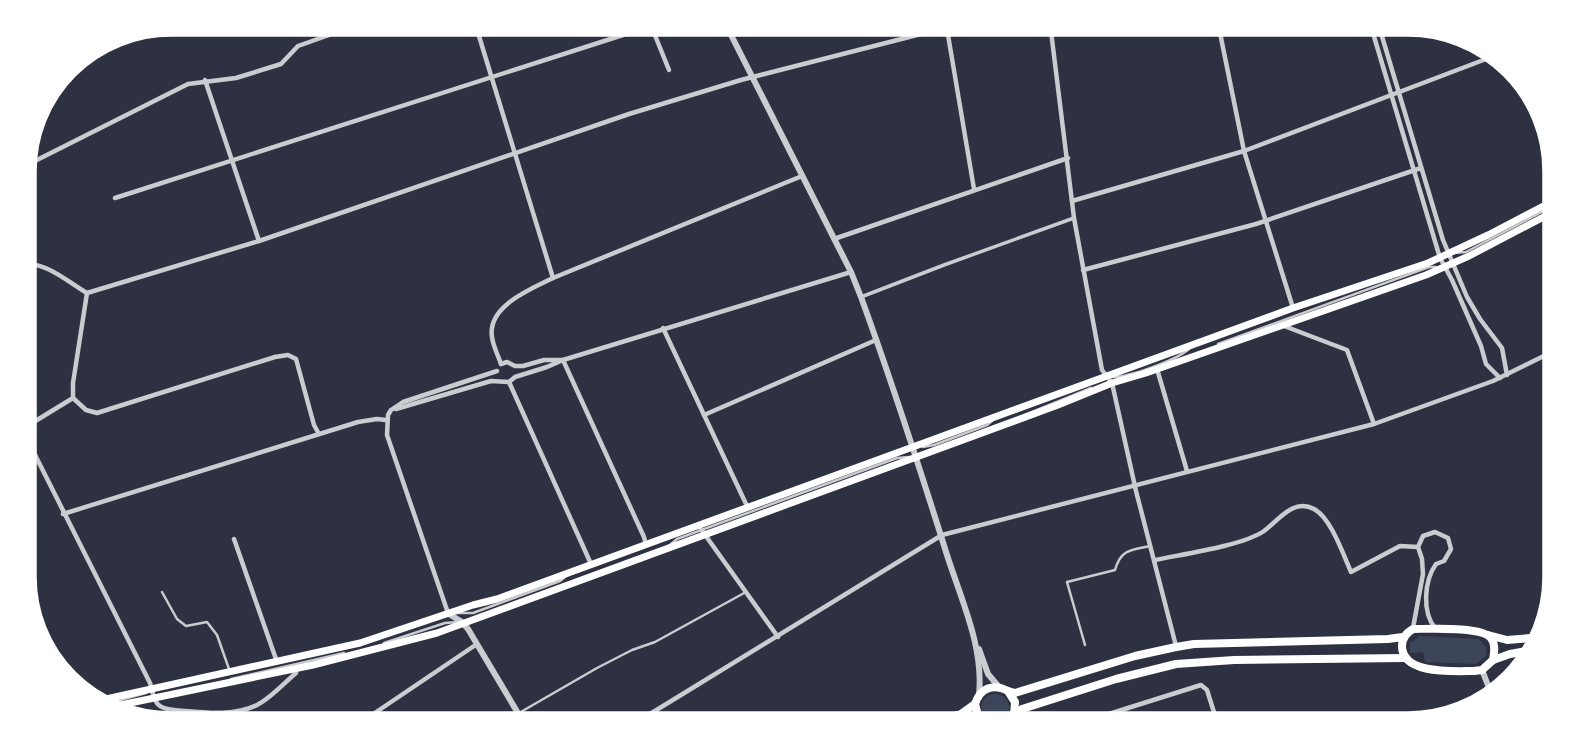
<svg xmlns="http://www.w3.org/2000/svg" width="1579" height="748" font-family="'Space Grotesk',sans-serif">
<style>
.green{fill:#3c4559}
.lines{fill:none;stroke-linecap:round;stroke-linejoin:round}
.service{stroke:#caccd0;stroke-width:2.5}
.pedestrian{stroke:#caccd0;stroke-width:3.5}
.minor{stroke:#caccd0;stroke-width:4.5}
.tertiary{stroke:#caccd0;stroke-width:6}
.secondary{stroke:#fff;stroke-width:7}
.primary{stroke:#fff;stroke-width:8}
.trunk{stroke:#fff;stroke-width:8}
.rim{fill:none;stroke:#fff;stroke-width:3.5}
</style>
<rect width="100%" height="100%" fill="#2d3142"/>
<g class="green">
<polygon points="1420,636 1479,639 1486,647 1486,656 1476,664 1425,662 1423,652 1410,653 1410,643"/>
<circle cx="995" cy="708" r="14"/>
</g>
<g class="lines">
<g class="service">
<polyline points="1454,253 1466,252 1555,205"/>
<polyline points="1218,344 1429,267 1436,267"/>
<path d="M1111 377C1129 378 1176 360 1189 349"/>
<polyline points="1020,417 1091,388"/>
<polyline points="923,447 934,445 987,425 992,421"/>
<polyline points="670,545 677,539 897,458 909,457"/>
<polyline points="162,592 177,619 186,626 207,622 217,635 229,669"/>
<polyline points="456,613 473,613 560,581 565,577"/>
<polyline points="384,643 445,623 458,622"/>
<path d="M1085 645 1067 582 1115 570C1121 549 1131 550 1151 546"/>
<polyline points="231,679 344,653"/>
<polyline points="102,705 146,693"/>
<polyline points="519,713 597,668 632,650 655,642 746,592"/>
</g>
<polyline class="pedestrian" points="861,297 944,265 1074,218"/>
<g class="minor">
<polyline points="475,23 553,278"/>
<polyline points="650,23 669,70"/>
<polyline points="946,23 974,189"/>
<polyline points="1050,23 1074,218 1102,370 1112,383 1136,491 1176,646"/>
<polyline points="1218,23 1244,151 1293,308"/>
<polyline points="1370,23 1440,258 1452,280 1481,346 1486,364 1500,378"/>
<polyline points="1378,23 1443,240 1467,297 1480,319 1502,348 1507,375"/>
<polyline points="205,80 259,241"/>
<polyline points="23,167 188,84 236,78 281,64 298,46 363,23"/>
<polyline points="115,198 651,26"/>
<polyline points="1072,201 1244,151 1494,56"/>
<polyline points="834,239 1068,158"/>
<path d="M23 266C41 258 71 284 87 293L259 241 629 114 741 80 964 23"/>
<polyline points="1083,270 1256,224 1421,168"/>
<polyline points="1284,326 1347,350 1374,424"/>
<polyline points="663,328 747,506"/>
<path d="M501 364C498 355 493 346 492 337 487 306 531 289 553 278L802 176"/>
<polyline points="1157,369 1187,471"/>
<polyline points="509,382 591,564"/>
<polyline points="73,398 86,410 97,413 275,357 288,355 296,359 314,425 319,434"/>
<polyline points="396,409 491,381 509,382 515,377 547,367 563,360 544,360 523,366 515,366 507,362 501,364"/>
<polyline points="704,415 876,340"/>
<polyline points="24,428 73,398 73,383 87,293"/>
<path d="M24 433 150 683C155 699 153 708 174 710 201 712 232 717 257 705 271 698 284 683 296 673V669"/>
<polyline points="63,514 358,422 377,419 386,420"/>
<polyline points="698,525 778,637"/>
<polyline points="234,539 277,662"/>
<polyline points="646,545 644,537 563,360 851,272"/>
<path d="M1155 560C1183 554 1242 546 1264 531 1279 520 1293 498 1314 509 1331 518 1343 554 1351 572L1400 546 1418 547"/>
<polyline points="448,613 387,435 388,415 391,410 403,402 497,371"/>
<path d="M1413 628 1423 574 1422 559 1418 547 1423 536 1435 532 1448 538 1451 549 1444 561 1436 564C1424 581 1422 612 1435 628"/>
<polyline points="357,725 477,644"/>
<polyline points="632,725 942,535 1374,424 1493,381 1556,350"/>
<polyline points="1095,725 1093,719 1201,685 1207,690 1218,725"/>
</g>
<g class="tertiary">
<path d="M725 23 851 272 861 297C892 382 920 469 947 555 961 599 984 647 979 695"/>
<polyline points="449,614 462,622 468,629 525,725"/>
<polyline points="979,649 988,674 999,687"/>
<polyline points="1482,670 1493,698"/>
</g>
<g class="secondary">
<polyline points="97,701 360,643 473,605 497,599 1293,308 1428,263 1488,235 1555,200"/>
<polyline points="106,708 313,665 437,633 1058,405 1112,383 1146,373 1426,275 1469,256 1555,211"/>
</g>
<g class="primary">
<path d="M1413 629C1429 629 1482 626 1491 638 1496 645 1494 653 1493 660L1482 670 1474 671C1454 671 1402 675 1402 646 1402 638 1406 633 1413 629Z"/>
<polyline points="1008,691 1015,693 1135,656 1176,647 1194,644 1388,639 1403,637"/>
<polyline points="1014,715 1022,709 1116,679 1176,664 1234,660 1406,658"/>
<polyline points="923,725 961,714 975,704"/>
<polyline points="969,725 984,724"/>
<path d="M986 725 979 719 975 704C980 688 993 683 1008 691L1015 702 1014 715 1004 725"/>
</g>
<g class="trunk">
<polyline points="1488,635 1507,640 1543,637"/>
<polyline points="1493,660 1510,654 1532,650"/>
</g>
</g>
<path d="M0 0H1579V748H0ZM171 35H1408A136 136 0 0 1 1544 171V577A136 136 0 0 1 1408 713H171A136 136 0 0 1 35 577V171A136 136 0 0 1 171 35Z" fill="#fff" fill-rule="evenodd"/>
<path class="rim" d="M171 35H1408A136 136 0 0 1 1544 171V577A136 136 0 0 1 1408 713H171A136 136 0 0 1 35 577V171A136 136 0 0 1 171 35Z"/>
</svg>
